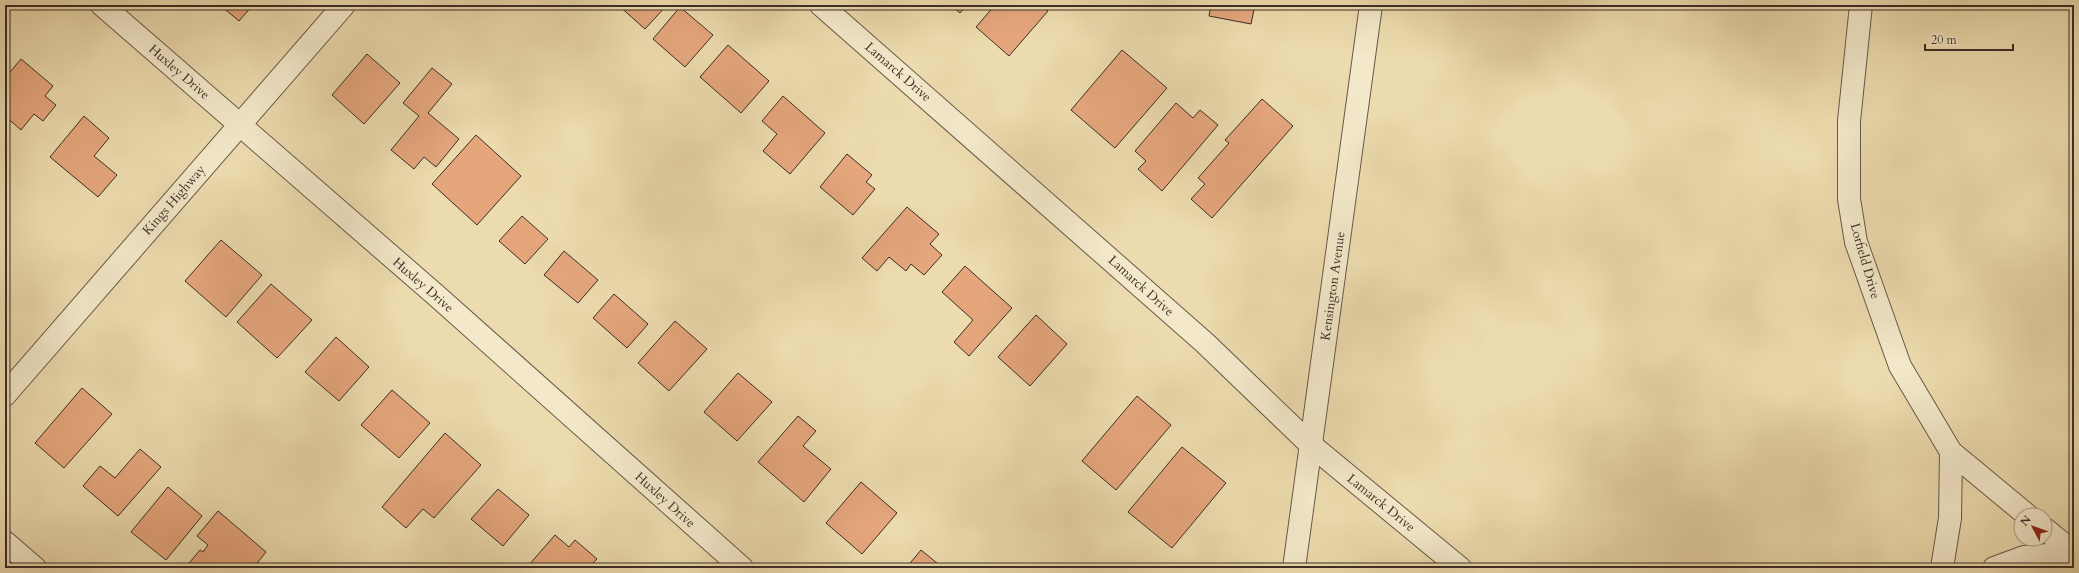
<svg xmlns="http://www.w3.org/2000/svg" width="2079" height="573" font-family="Cardo,serif">
<style>
.building{fill:#e5a67c;stroke:#3b2e27}
.lines{fill:none;stroke-linecap:round;stroke-linejoin:round}
.minor-casing{stroke:#675949;stroke-width:24}
.minor{stroke:#f3e8ca;stroke-width:22}
.labels{text-anchor:middle;dominant-baseline:central;stroke-width:3;stroke-linejoin:round;paint-order:stroke}
.street-label{font-size:13px;fill:#3b2e27;stroke:#f3e8ca}
</style>
<rect width="100%" height="100%" fill="#ecdbae"/>
<filter id="stains"><feTurbulence type="fractalNoise" baseFrequency=".005" numOctaves="4"/><feColorMatrix values="0 0 0 0 .2 0 0 0 0 .09 0 0 0 0 .02 0 0 0 .5 -.17"/></filter>
<radialGradient id="worn" r=".72"><stop offset=".6" stop-color="#630" stop-opacity="0"/><stop offset="1" stop-color="#630" stop-opacity=".3"/></radialGradient>
<g class="building">
<polygon points="220,5 253,5 239,21"/>
<polygon points="618,5 667,5 645,29"/>
<polygon points="951,5 967,5 960,13"/>
<polygon points="995,5 1041,5 1048,11 1009,56 976,27"/>
<polygon points="1211,5 1255,5 1251,24 1209,16"/>
<polygon points="680,7 713,35 685,67 653,39"/>
<polygon points="728,45 769,81 741,113 700,77"/>
<polygon points="1122,50 1167,88 1115,148 1071,110"/>
<polygon points="367,54 400,83 364,124 332,95"/>
<polygon points="21,59 53,86 45,96 56,105 43,121 34,114 21,130 5,116 5,78"/>
<polygon points="432,68 452,84 428,113 459,139 436,167 424,157 414,169 391,150 419,116 403,103"/>
<polygon points="783,96 825,133 790,174 763,151 777,134 762,121"/>
<polygon points="1262,99 1293,126 1212,218 1191,199 1205,184 1198,178 1229,143 1225,140"/>
<polygon points="1176,103 1193,118 1200,110 1218,125 1162,191 1138,169 1146,161 1135,151"/>
<polygon points="84,116 109,138 94,156 117,175 98,197 50,157"/>
<polygon points="476,135 521,176 477,225 432,184"/>
<polygon points="847,154 872,175 866,182 875,189 853,215 820,187"/>
<polygon points="907,207 939,234 930,244 942,255 924,275 911,264 906,271 889,257 877,271 862,258"/>
<polygon points="522,216 548,239 525,264 499,241"/>
<polygon points="221,240 262,275 226,317 185,281"/>
<polygon points="564,251 598,280 578,303 544,275"/>
<polygon points="965,266 1012,308 969,356 954,342 973,320 942,292"/>
<polygon points="271,284 312,320 277,358 237,322"/>
<polygon points="614,294 648,324 627,348 593,318"/>
<polygon points="1036,315 1067,344 1030,386 998,357"/>
<polygon points="675,321 707,349 669,391 638,363"/>
<polygon points="336,337 369,367 339,401 305,372"/>
<polygon points="738,373 772,402 737,441 704,412"/>
<polygon points="82,388 112,414 64,468 35,443"/>
<polygon points="392,390 430,423 399,458 361,425"/>
<polygon points="1137,396 1171,425 1116,490 1082,461"/>
<polygon points="798,416 816,431 803,446 831,469 804,502 758,462"/>
<polygon points="445,433 481,465 434,518 423,509 406,528 382,507"/>
<polygon points="1182,447 1226,483 1172,548 1128,512"/>
<polygon points="140,449 161,467 118,516 83,486 100,466 115,478"/>
<polygon points="861,482 897,513 862,554 826,523"/>
<polygon points="168,487 202,516 166,560 131,532"/>
<polygon points="498,489 529,515 503,546 471,519"/>
<polygon points="218,511 266,552 253,568 185,568 200,550 203,552 208,545 197,536"/>
<polygon points="555,535 569,547 575,540 597,559 588,568 530,568 528,566"/>
<polygon points="921,550 943,568 906,568"/>
</g>
<g class="lines">
<g class="minor-casing">
<g id="minor">
<polyline points="102,5 438,297 742,568"/>
<polyline points="821,5 1205,343 1311,445 1460,568"/>
<polyline points="1861,5 1849,121 1849,199 1856,242 1900,366 1951,452 1950,518 1942,568"/>
<polyline points="5,395 344,5"/>
<polyline points="1951,452 2027,515"/>
<polyline points="2045,529 2073,552"/>
<polyline points="5,542 35,568"/>
<polyline points="1294,568 1371,5"/>
<polyline points="1994,568 2024,557 2074,553"/>
</g>
</g>
<use href="#minor" class="minor"/>
</g>
<g class="labels">
<g class="street-label">
<text transform="translate(179 72) rotate(41)">Huxley Drive</text>
<text transform="translate(898 72) rotate(41)">Lamarck Drive</text>
<text transform="translate(174 200) rotate(-49)">Kings Highway</text>
<text transform="translate(1865 261) rotate(74)">Lorfield Drive</text>
<text transform="translate(423 285) rotate(41)">Huxley Drive</text>
<text transform="translate(1141 286) rotate(42)">Lamarck Drive</text>
<text transform="translate(1333 286) rotate(-82)">Kensington Avenue</text>
<text transform="translate(665 500) rotate(42)">Huxley Drive</text>
<text transform="translate(1381 503) rotate(39)">Lamarck Drive</text>
</g>
</g>
<rect width="2079" height="573" fill="none" stroke="#ecdbae" stroke-width="20"/>
<rect x="6" y="6" width="2067" height="561" fill="none" stroke="#3b2e27" stroke-width="2"/>
<rect x="10" y="10" width="2059" height="553" fill="none" stroke="#3b2e27"/>
<g transform="translate(2033 527) rotate(311)"><circle r="19" fill="#f3e8ca" stroke="#a99e89"/>
<path d="M0-3L7 15L0 10L-7 15Z" fill="#8f2418"/>
<text y="-6" font-size="11" font-weight="bold" text-anchor="middle" fill="#3b2e27">N</text>
</g>
<path d="M1925 44v6h88v-6" fill="none" stroke="#3b2e27" stroke-width="2"/>
<text x="1931" y="44" font-size="12" fill="#3b2e27" stroke="#f3e8ca" stroke-width="3" paint-order="stroke">20 m</text>
<rect width="100%" height="100%" filter="url(#stains)"/>
<rect width="100%" height="100%" fill="url(#worn)"/>
</svg>
